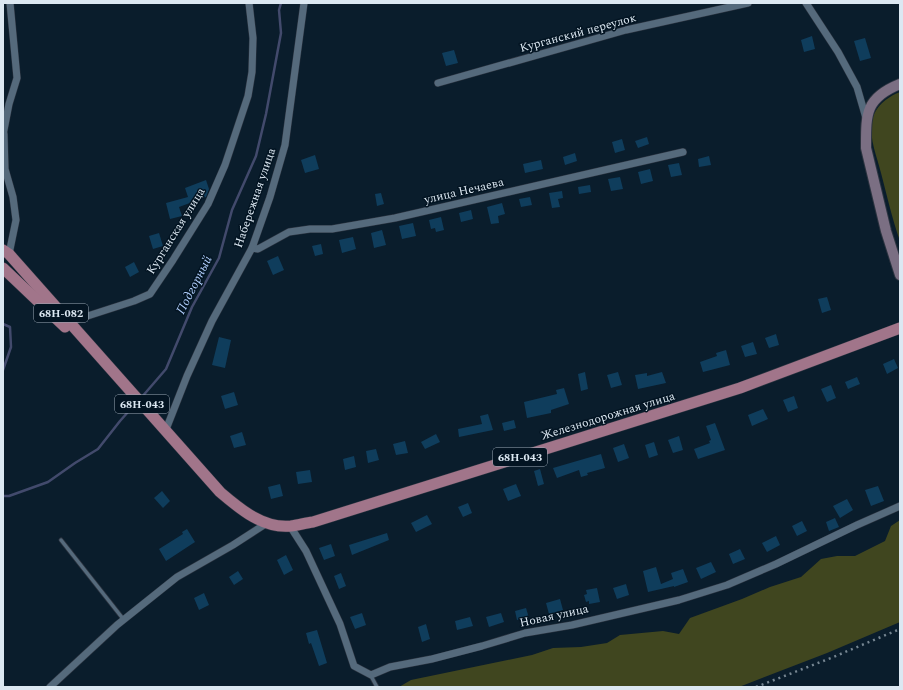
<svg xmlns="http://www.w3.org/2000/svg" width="903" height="690" font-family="Spectral,serif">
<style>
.green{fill:#40461f}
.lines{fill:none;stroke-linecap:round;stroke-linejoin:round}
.stream{stroke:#424a6c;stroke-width:2.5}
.building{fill:#0f3d5c}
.lane-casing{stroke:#2c3440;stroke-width:5}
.street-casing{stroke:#2c3440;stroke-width:8}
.secondary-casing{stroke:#2c3440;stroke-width:12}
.primary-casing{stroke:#2c3440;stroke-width:12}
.lane{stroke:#556a7c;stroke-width:3.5}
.street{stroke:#556a7c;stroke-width:7}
.secondary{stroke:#7b6f83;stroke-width:10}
.primary{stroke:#a1758a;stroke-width:11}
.rail{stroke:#768692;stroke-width:2.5;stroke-dasharray:2 4;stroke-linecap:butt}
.labels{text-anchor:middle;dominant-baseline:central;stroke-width:3;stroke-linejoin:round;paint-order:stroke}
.shield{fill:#031422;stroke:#9ba8b4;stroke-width:1}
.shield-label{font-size:11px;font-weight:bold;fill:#dce8f2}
.street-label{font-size:12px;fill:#dce8f2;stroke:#031422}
.water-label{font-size:13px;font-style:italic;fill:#b1cffd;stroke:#031422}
</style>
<rect width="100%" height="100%" fill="#0a1d2c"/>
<g class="green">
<path d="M900 92V241C892 218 887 196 881 173 877 156 869 139 872 122 874 107 887 97 900 92Z"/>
<polygon points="900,520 900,622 827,653 739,687 399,687 411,680 532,655 553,648 581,647 607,643 620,635 663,631 679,634 690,618 742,599 770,587 801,577 821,559 837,556 855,556 885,541 891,526"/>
</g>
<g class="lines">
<g class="stream">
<polyline points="3,324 10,327 11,347 3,370"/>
<polyline points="141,398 166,369 192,307 219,258 232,210 256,156 266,114 281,33 279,10 281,3"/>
<polyline points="3,496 9,496 48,482 75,463 98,449 120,421 136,403"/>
</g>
</g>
<g class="building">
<polygon points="812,36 815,49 804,52 801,40"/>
<polygon points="865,38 871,58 860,61 854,41"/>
<polygon points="454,50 458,63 446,66 442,53"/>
<polygon points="647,137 649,144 638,148 635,141"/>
<polygon points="622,139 625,150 615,153 612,142"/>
<polygon points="575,153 577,161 565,165 563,157"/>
<polygon points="315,155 319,169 305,173 301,160"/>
<polygon points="709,156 711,165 699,167 698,159"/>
<polygon points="541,160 543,169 525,173 523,164"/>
<polygon points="679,163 682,175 671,177 668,165"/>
<polygon points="650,169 653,181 641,184 638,172"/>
<polygon points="620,177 623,189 611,191 608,179"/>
<polygon points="206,180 209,189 206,197 179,207 182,216 170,219 166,203 188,197 185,188"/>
<polygon points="590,185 591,192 579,194 578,187"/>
<polygon points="562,191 563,198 558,199 560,207 552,208 549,193"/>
<polygon points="381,193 384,204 377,206 375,194"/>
<polygon points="530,197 532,205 521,207 519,199"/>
<polygon points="502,203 505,214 498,216 499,223 491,224 487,207"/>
<polygon points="471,210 473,219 461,222 459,213"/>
<polygon points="441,217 444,230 436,232 435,228 431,229 429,220"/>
<polygon points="413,223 416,236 402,239 399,226"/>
<polygon points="382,230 386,245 374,248 371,233"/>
<polygon points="159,233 163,246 153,249 149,236"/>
<polygon points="353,237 356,249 342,253 339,240"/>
<polygon points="321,244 323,254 315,256 312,246"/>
<polygon points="278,256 284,270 273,275 267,261"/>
<polygon points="134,262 139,272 130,277 125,267"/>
<polygon points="827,297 831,310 822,313 818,299"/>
<polygon points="776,334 779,345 769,348 765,338"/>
<polygon points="219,337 231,340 225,368 212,365"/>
<polygon points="753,342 757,354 745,357 741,346"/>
<polygon points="726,350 730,365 703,372 700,362 717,356 716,353"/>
<polygon points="894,359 898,368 887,374 883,364"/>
<polygon points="585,372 588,389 581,391 578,374"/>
<polygon points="618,372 622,385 611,388 607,375"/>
<polygon points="662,372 666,383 638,389 635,375 647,373 647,376"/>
<polygon points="857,377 860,384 848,389 845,382"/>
<polygon points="831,385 836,398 827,402 821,389"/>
<polygon points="564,388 569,404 551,410 551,413 527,418 524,402 557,394 556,390"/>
<polygon points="234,392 238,405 225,409 221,396"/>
<polygon points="794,396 798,408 788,412 783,400"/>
<polygon points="763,409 768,419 752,426 748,415"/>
<polygon points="488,414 493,430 459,437 458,429 482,424 480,416"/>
<polygon points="514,420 516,428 504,431 502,423"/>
<polygon points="715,423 725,450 698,459 694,449 710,443 709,441 711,440 706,426"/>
<polygon points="242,432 246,445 234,448 230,436"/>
<polygon points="436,434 440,442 425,449 421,442"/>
<polygon points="679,436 683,450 673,453 668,440"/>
<polygon points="405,441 408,453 396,455 393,444"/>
<polygon points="654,442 658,455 649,458 645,445"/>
<polygon points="624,444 629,458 618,462 613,448"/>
<polygon points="376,449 379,460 368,463 366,451"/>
<polygon points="601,454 605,468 587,473 588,475 581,477 579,470 557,478 553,468"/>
<polygon points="354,456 356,467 345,470 343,459"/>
<polygon points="540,469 544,484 538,486 534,471"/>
<polygon points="310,470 312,482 298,484 296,472"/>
<polygon points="280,484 283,496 271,499 268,487"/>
<polygon points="516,484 521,496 508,501 503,489"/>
<polygon points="878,486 884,501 871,506 865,490"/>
<polygon points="162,491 170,501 163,508 154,498"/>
<polygon points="847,499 853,510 840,518 833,506"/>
<polygon points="468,503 472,513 463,517 458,507"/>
<polygon points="427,515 432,524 416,532 411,523"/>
<polygon points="835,518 839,527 829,531 826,522"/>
<polygon points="802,521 807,531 797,536 792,526"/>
<polygon points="187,529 195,542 166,561 159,549 183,534 182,532"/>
<polygon points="387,533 389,540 352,555 349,545"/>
<polygon points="776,536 780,545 767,552 762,543"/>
<polygon points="331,544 335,556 324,560 319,548"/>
<polygon points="740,549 745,559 733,564 729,554"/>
<polygon points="286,555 293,570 284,575 277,560"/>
<polygon points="711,562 716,572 701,579 696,568"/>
<polygon points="656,567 661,584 673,579 671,573 683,569 688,582 674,587 674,586 648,592 643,571"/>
<polygon points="238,571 243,579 234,585 229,577"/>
<polygon points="341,573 346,586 339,589 334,576"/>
<polygon points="626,584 629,595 617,599 613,588"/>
<polygon points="597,588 600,602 589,604 589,601 586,602 584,595 587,594 586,590"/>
<polygon points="204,593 209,605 199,610 194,598"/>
<polygon points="560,599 563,610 549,614 546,603"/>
<polygon points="526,608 529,618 517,620 515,611"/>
<polygon points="362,613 366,625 355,629 350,617"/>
<polygon points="501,613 504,622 489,627 486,617"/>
<polygon points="470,617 473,626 457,630 455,621"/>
<polygon points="426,624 430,639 422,642 418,627"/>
<polygon points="317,630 327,663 319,666 311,643 309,644 306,633"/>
</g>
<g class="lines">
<g class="lane-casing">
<g id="lane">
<polyline points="61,540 124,620"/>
<polyline points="371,676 377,687"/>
</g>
</g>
<g class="street-casing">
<g id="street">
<polyline points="806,3 838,52 857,87 866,118"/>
<polyline points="438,83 626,30 748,3"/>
<polyline points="4,134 5,169 13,197 16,220 9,254"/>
<polyline points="3,135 9,104 17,78 10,3"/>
<polyline points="252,248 258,249 289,232 310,229 332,229 395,218 683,152"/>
<polyline points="69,322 134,301 150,294 173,260 208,204 225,165 248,96 252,72 253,38 249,3"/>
<polyline points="165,432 187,376 212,321 252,248 270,197 285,145 304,3"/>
<polyline points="290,526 306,551 340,624 354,666 371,675 390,667 432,659 482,646 525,633 572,625 679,600 727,585 776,564 857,525 900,506"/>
<polyline points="50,687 117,625 177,577 233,545 267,523"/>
</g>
</g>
<g class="secondary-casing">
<path id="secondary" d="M900 84C865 98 866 114 866 148L886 231 900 275"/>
</g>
<g class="primary-casing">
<g id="primary">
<path d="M3 250 9 254 220 492C240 509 263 529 291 526 298 525 306 523 313 522L740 388 900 328"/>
<polyline points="3,268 65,327"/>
</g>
</g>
<use href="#lane" class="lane"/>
<use href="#street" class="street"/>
<use href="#secondary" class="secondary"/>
<use href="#primary" class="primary"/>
<polyline class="rail" points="756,687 831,658 900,629"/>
</g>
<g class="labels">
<g class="shield">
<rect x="34" y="304" width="54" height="18" rx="3"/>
<rect x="115" y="395" width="54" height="18" rx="3"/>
<rect x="493" y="448" width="54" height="18" rx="3"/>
</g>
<g class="shield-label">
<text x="61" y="313">68Н-082</text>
<text x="142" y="404">68Н-043</text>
<text x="520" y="457">68Н-043</text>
</g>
<g class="street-label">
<text transform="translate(578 33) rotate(-15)">Курганский переулок</text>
<text transform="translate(464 191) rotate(-13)">улица Нечаева</text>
<text transform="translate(255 198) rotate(-71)">Набережная улица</text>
<text transform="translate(176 231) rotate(-58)">Курганская улица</text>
<text transform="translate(608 416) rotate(-17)">Железнодорожная улица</text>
<text transform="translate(554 616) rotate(-12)">Новая улица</text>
</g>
<g class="water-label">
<text transform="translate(194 285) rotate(-63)">Подгорный</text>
</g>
</g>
<rect width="903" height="690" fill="none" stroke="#dce8f2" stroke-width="8"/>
</svg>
